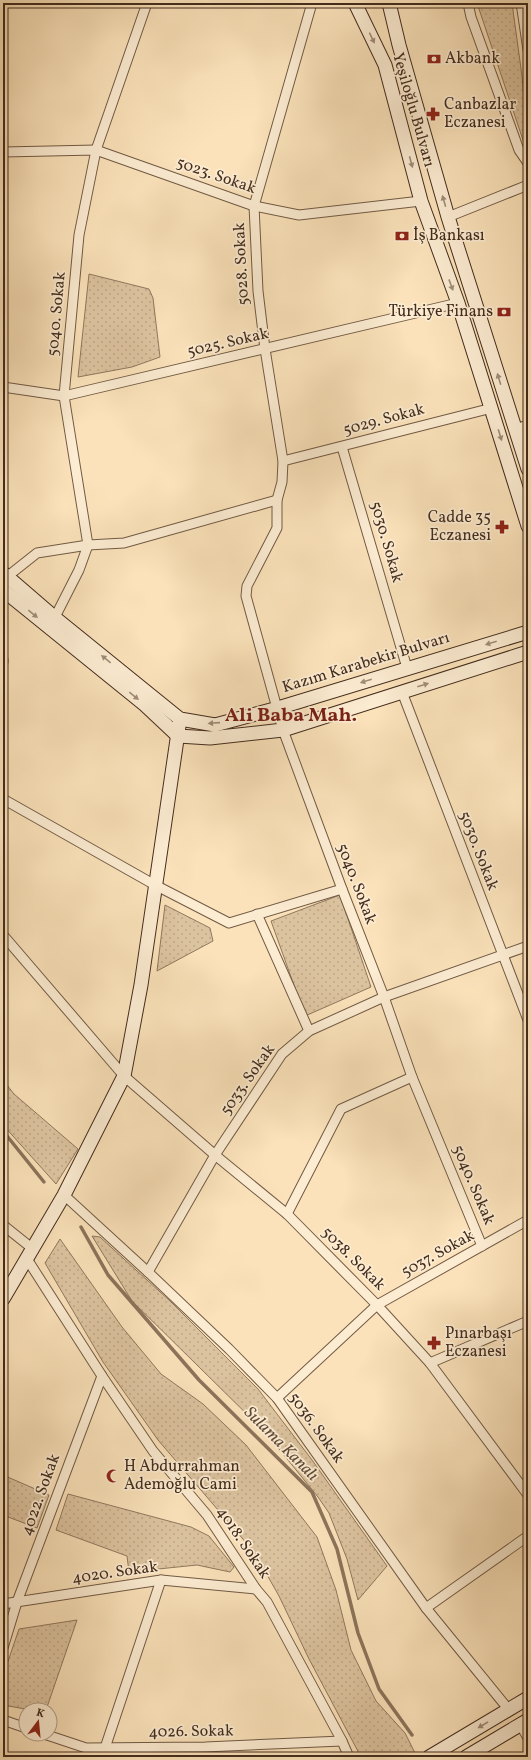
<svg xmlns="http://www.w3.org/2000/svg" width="531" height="1760" font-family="Vollkorn,serif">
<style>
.grass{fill:url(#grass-dots);stroke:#90785e}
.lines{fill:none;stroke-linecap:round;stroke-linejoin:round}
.stream{stroke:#8c745b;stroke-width:3.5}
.street-casing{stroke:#715a44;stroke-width:11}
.secondary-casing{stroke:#432c1d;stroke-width:15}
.street{stroke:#fcecd2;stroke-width:9}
.secondary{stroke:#fcecd2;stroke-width:13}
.oneway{fill:#a08c78}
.labels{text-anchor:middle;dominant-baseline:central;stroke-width:3.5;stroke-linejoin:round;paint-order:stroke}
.poi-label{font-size:16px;fill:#432c1d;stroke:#fcecd2;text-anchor:start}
.street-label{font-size:16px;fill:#432c1d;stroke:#fcecd2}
.water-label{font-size:17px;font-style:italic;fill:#614a37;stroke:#fcecd2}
.district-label{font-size:20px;font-weight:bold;fill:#7a1f14;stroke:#fcecd2}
</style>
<defs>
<pattern id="grass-dots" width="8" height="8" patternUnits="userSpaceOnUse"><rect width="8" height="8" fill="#dcc39f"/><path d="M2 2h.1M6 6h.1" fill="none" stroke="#bea888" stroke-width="1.8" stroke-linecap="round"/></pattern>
</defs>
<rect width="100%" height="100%" fill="#fbe2ba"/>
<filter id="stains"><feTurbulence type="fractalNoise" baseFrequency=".005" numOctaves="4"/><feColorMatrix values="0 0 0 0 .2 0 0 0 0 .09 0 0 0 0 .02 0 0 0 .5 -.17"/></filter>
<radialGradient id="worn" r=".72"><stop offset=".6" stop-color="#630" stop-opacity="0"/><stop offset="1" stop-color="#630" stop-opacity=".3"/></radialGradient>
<g class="grass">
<polygon points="477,3 512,3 522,76 528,145 524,143"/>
<polygon points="89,274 149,289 153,298 160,357 132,367 78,377"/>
<polygon points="340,895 371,987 305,1016 271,921"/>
<polygon points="165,905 210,928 213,941 157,971"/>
<polygon points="3,1080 14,1094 78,1149 56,1184 3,1125"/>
<polygon points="92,1236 100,1237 171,1302 258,1389 312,1460 387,1566 358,1600 347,1559 329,1513 318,1497 266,1433 132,1301"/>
<polygon points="60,1239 122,1327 161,1374 203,1404 246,1445 317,1537 336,1590 351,1650 376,1701 405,1733 417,1757 361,1757 309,1659 279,1596 254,1552 158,1440 103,1362 45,1263"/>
<polygon points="3,1475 49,1495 37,1528 3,1515"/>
<polygon points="68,1494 191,1527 209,1536 234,1567 230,1572 197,1565 129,1572 127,1556 56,1530"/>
<polygon points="77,1620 46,1710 31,1710 3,1705 3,1676 19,1629"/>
</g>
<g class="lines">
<g class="stream">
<polyline points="3,638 7,661 3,682"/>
<polyline points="3,1131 44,1182"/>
<polyline points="81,1227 108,1275 199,1380 312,1492 337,1549 358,1633 379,1689 412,1735"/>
</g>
<g class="street-casing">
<g id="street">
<polyline points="312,3 254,206 258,291 265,349 283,461 282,482 277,500 277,528 247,586 246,596 283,730 342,889 384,997 412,1077 482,1246"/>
<polyline points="468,3 471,17 519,150 528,163"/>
<polyline points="521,3 528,50"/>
<polyline points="3,152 96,150 254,206 299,215 421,201"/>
<polyline points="448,217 528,185"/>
<polyline points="3,387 64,396 458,303"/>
<polyline points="515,429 528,425"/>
<polyline points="342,447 407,668"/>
<polyline points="283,461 492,408"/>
<polyline points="8,576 37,553 88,545 124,543 277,500"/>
<polyline points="53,621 79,570 88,545 64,396 79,235 96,150 147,3"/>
<polyline points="402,692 528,1020"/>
<polyline points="3,799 155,885 229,923 342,889"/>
<polyline points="257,914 309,1031"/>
<polyline points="3,935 124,1076 215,1155 287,1214 377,1305 430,1363 528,1495"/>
<polyline points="64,1195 148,1272 229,1349 277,1398 426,1608 509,1710"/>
<polyline points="287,1214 341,1109 412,1077"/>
<polyline points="3,1225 33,1249"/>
<polyline points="27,1259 102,1376 153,1451 207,1515 256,1589 267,1602 342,1741 349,1757"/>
<polyline points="148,1272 215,1155 282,1054 309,1031 384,997 528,946"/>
<polyline points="430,1363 528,1321"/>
<polyline points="277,1398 377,1305 528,1220"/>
<polyline points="3,1604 161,1580 256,1589"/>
<polyline points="426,1608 528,1536"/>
<polyline points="3,1648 17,1602 102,1376"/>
<polyline points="3,1720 26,1728"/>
<polyline points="520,1724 528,1738"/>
<polyline points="44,1734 86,1748 205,1747 342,1741"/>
<polyline points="102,1757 161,1580"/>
</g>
</g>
<g class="secondary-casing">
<g id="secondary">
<polyline points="355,3 385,65 421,201 458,303 528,526"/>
<polyline points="389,3 399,45 448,217 528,469"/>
<polyline points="3,573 54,617 180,719 215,725 278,708 528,632"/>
<polyline points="3,590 145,705 178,736 210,738 283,730 528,652"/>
<polyline points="3,1299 64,1195 124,1076 141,985 180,719"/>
<polyline points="429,1757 528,1698"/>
<polyline points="466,1757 528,1720"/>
</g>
</g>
<use href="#street" class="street"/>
<use href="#secondary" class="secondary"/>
</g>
<defs><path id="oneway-solid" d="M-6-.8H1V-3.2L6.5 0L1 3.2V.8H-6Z"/></defs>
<g class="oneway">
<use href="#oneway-solid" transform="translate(372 38) rotate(64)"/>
<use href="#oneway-solid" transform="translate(411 162) rotate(75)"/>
<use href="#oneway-solid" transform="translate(444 201) rotate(-106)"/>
<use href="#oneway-solid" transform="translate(451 285) rotate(70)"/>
<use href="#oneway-solid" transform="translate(499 379) rotate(-107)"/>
<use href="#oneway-solid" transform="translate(500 435) rotate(73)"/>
<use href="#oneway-solid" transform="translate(33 614) rotate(39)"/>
<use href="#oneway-solid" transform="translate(491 643) rotate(163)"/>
<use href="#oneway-solid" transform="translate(106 659) rotate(-141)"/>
<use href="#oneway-solid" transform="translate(366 681) rotate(163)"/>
<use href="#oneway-solid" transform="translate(423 685) rotate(-18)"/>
<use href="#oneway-solid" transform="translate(134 696) rotate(39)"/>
<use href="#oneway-solid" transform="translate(214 723) rotate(176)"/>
<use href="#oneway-solid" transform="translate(483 1725) rotate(149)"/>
</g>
<defs>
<g id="bank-bare" transform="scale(1.08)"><path d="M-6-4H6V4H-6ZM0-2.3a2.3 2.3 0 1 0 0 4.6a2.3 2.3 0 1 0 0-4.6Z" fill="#8f2418" stroke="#fcecd2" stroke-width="2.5" paint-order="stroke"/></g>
<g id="pharmacy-bare" transform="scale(1.08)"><path d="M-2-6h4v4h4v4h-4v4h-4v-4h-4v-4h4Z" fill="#8f2418" stroke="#fcecd2" stroke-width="2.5" paint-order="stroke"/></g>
<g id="mosque-bare" transform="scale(1.08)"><path d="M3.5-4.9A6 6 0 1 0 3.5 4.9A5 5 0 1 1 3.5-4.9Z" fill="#8f2418" stroke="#fcecd2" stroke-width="2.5" paint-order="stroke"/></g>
</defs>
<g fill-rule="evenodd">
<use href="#bank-bare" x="434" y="59"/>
<use href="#pharmacy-bare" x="433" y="114"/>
<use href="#bank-bare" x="402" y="236"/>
<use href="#bank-bare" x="504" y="312"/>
<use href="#pharmacy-bare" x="502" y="527"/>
<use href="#pharmacy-bare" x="434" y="1343"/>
<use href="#mosque-bare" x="113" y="1476"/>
</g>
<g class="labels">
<g class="poi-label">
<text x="445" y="59">Akbank</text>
<text x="444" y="105">Canbazlar<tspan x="444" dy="18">Eczanesi</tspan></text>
<text x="413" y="236">İş Bankası</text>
<text x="493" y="312" text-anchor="end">Türkiye Finans</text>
<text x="491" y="518" text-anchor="end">Cadde 35<tspan x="491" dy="18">Eczanesi</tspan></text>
<text x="445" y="1334">Pınarbaşı<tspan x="445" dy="18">Eczanesi</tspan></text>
<text x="124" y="1467">H Abdurrahman<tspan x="124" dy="18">Ademoğlu Cami</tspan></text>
</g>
<g class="street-label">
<text transform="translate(413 110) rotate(74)">Yeşiloğlu Bulvarı</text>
<text transform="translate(216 176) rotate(19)">5023. Sokak</text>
<text transform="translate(242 264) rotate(-93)">5028. Sokak</text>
<text transform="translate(57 314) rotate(-85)">5040. Sokak</text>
<text transform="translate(228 343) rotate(-13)">5025. Sokak</text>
<text transform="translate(384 420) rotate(-15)">5029. Sokak</text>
<text transform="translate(386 542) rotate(74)">5030. Sokak</text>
<text transform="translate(366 663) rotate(-17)">Kazım Karabekir Bulvarı</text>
<text transform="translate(478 851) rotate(69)">5030. Sokak</text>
<text transform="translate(356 884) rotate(69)">5040. Sokak</text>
<text transform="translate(248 1080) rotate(-55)">5033. Sokak</text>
<text transform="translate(473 1185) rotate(67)">5040. Sokak</text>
<text transform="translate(438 1254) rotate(-29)">5037. Sokak</text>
<text transform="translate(353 1259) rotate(45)">5038. Sokak</text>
<text transform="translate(316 1428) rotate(54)">5036. Sokak</text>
<text transform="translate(41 1495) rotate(-70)">4022. Sokak</text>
<text transform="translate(243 1543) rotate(56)">4018. Sokak</text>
<text transform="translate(115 1573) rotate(-8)">4020. Sokak</text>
<text transform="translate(191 1732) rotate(-1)">4026. Sokak</text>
</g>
<g class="water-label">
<text transform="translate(281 1444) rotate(45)">Sulama Kanalı</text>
</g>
<g class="district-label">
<text x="291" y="716">Ali Baba Mah.</text>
</g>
</g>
<rect width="531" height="1760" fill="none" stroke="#fbe2ba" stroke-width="16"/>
<rect x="4" y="4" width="523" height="1752" fill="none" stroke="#432c1d" stroke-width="2"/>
<rect x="8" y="8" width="515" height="1744" fill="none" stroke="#432c1d"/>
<g transform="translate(38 1722) rotate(16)"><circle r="19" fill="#fcecd2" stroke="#b29f8a"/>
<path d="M0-3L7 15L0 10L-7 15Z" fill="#8f2418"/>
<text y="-6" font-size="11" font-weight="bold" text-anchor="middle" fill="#432c1d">K</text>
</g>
<rect width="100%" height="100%" filter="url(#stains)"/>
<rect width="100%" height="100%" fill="url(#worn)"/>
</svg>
